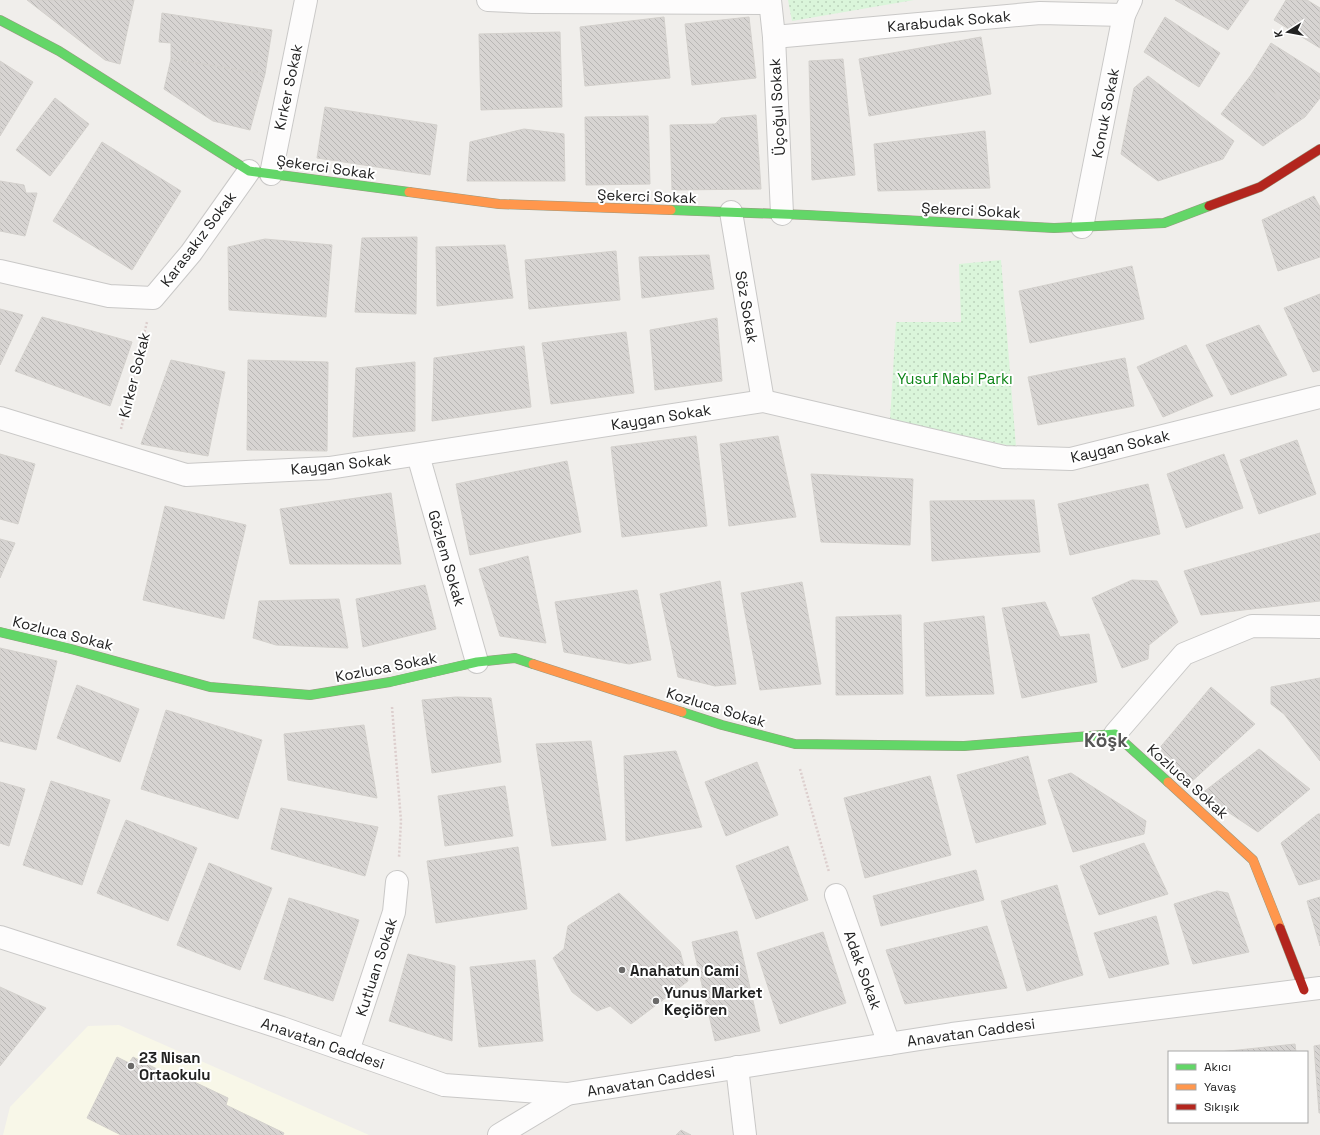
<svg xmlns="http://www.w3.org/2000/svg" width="1320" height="1135" font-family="'Space Grotesk',sans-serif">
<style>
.education{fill:#f8f7e8}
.park{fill:url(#park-dots)}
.building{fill:url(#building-back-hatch);stroke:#d3d0cc}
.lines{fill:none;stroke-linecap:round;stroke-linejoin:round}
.street-casing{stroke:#c9c8c7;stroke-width:24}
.fast-casing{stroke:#999a82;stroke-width:10}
.slow-casing{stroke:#999a82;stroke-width:10}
.jam-casing{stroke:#999a82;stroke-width:10}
.path{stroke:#dccecd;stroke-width:2.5;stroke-dasharray:2 2;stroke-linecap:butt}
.street{stroke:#fdfcfc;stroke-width:22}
.fast{stroke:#63d668;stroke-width:9}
.slow{stroke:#ff974d;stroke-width:9}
.jam{stroke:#b3261e;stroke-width:9}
.poi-dot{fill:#6a6968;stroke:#fff;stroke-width:1.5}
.labels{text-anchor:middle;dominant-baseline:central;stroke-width:4;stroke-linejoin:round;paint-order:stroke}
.street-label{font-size:15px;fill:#222;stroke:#fff}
.park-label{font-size:15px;fill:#0c8416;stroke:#fff}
.poi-label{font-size:15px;font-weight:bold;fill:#222;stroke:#fff;text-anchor:start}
.district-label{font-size:19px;font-weight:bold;fill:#555;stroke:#fff}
</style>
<defs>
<pattern id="park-dots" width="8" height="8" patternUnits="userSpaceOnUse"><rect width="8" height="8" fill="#daf5da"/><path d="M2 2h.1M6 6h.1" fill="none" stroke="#bbd2bb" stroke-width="1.8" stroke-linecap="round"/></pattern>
<pattern id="building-back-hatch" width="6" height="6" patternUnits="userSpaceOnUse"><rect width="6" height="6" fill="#d7d4d2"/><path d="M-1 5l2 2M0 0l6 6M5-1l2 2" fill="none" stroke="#b8b6b4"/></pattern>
</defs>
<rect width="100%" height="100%" fill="#f0eeeb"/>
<polygon class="education" points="119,1025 369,1135 3,1135 10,1107 88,1026"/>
<g class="park">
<polygon points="788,0 914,0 792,21"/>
<polygon points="1001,260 1016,447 890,420 896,322 961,322 959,264"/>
</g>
<g class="building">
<polygon points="27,0 134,0 120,64 105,60"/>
<polygon points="1175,0 1249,0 1228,30"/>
<polygon points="1286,0 1307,0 1320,8 1320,48 1274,20"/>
<polygon points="162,13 272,30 265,74 171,59 171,43 159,42"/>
<polygon points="664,17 670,78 585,86 580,27"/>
<polygon points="749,17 756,78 692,85 685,24"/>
<polygon points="1165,17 1220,53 1199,87 1144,52"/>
<polygon points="560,32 562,107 481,110 479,34"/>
<polygon points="981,37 991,94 869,116 859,59"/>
<polygon points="1271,43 1320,74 1320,98 1305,117 1251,75"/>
<polygon points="171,59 265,74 250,130 213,121 164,89"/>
<polygon points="843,59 855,175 812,180 809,61"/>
<polygon points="0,61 33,82 0,136"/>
<polygon points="1251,75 1305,117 1263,146 1221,114"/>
<polygon points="1148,76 1234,141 1223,159 1158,181 1121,154 1134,88"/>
<polygon points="55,98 89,124 50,176 16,150"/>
<polygon points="325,107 437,125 430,175 317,158"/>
<polygon points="756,115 761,189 672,190 670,125 715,124 721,118"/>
<polygon points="648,116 650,184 586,185 585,117"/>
<polygon points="524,129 564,134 565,181 467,181 470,142"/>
<polygon points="985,131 990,188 878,191 874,144"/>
<polygon points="102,142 181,191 132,270 53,221"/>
<polygon points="0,181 24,185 26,193 37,193 25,236 0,231"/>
<polygon points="1314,196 1320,207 1320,257 1278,271 1262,220"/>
<polygon points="417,237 416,314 355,312 362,238"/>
<polygon points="265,239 332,245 326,317 229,310 228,247"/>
<polygon points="505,245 513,298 437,306 436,247"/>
<polygon points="616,251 620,300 529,309 525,260"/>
<polygon points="709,255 714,289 642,298 639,257"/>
<polygon points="1132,266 1144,319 1030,343 1019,291"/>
<polygon points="1320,294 1320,370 1313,372 1284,308"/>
<polygon points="0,309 23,315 0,365"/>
<polygon points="42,317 132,342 110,406 15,371"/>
<polygon points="717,318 722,381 655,390 650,330"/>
<polygon points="1259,325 1287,375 1231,395 1206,345"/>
<polygon points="626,332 634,393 551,404 542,343"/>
<polygon points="1186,345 1213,396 1163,417 1137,367"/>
<polygon points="524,346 531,407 432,421 434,358"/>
<polygon points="1125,358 1134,406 1038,425 1028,377"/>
<polygon points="171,360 225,372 208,456 141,444"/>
<polygon points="248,360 328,362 327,451 247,450"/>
<polygon points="415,362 415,431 353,437 356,368"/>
<polygon points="696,436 707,526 622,537 611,447"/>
<polygon points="778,436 796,517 729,526 720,444"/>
<polygon points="1297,440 1316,494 1259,514 1240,460"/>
<polygon points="0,454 35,464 18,524 0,519"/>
<polygon points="1224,454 1243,508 1186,528 1167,474"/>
<polygon points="567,461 581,532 470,555 456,484"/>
<polygon points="811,474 913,479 910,545 821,542"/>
<polygon points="1148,484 1160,534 1070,555 1058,504"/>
<polygon points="391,493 401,564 290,564 280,509"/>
<polygon points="1034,500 1040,552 932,561 930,501"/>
<polygon points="165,506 246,525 224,619 143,600"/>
<polygon points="1320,533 1320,601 1201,615 1184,571"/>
<polygon points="0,539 15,543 0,578"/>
<polygon points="528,556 546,643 500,636 479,569"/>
<polygon points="1132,580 1157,581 1178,622 1149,645 1148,659 1122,668 1092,598"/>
<polygon points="720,581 736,684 715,686 678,677 660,594"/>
<polygon points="802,582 821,684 760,690 741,593"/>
<polygon points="425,585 436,629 363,647 356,599"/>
<polygon points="637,590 651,660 629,664 564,652 555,602"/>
<polygon points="339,599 348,648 276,645 253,638 259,601"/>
<polygon points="1045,602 1060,637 1089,634 1097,682 1022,698 1002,608"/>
<polygon points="901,615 903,694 836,695 836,617"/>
<polygon points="984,616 994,694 926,696 924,623"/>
<polygon points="0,648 57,661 36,750 0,741"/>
<polygon points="1320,678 1320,761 1284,714 1271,704 1271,687"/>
<polygon points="77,685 139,709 120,762 57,738"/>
<polygon points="1211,687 1255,724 1190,783 1152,757"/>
<polygon points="456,697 491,698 501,762 432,773 422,700"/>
<polygon points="166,710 262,740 238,819 141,789"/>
<polygon points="364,725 377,798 288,780 284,734"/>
<polygon points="591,741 606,840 552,846 536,744"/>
<polygon points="1259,749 1310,789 1258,832 1201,794"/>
<polygon points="676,751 702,827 626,841 624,756"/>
<polygon points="1028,756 1046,824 976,843 957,775"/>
<polygon points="757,762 778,815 726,836 705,782"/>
<polygon points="1071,773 1146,821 1144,834 1073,852 1048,780"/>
<polygon points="930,776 951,855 865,878 844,798"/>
<polygon points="51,781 110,800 82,885 23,865"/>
<polygon points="0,782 25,789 9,846 0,843"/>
<polygon points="505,786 513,836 445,846 438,796"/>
<polygon points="281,808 378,827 365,876 271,849"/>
<polygon points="1318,814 1320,814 1320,879 1299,885 1281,843"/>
<polygon points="126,820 197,848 168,921 97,893"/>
<polygon points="1144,843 1168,894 1099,915 1080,866"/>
<polygon points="788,846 808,900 756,919 736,866"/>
<polygon points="518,847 527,909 436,923 427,861"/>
<polygon points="209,863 272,888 240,970 177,945"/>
<polygon points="976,870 984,900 881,926 873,896"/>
<polygon points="1057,885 1083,975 1027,991 1001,901"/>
<polygon points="1217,891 1228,893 1249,952 1193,964 1174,904"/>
<polygon points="619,893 680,951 688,981 631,1024 610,1006 597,1011 572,992 553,958 564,949 568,926"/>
<polygon points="1320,897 1320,946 1307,901"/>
<polygon points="289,898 359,920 333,1001 264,979"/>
<polygon points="1156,916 1169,964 1109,978 1094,933"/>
<polygon points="987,926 1007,988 905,1004 886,950"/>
<polygon points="737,931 760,1031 715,1041 692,942"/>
<polygon points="823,932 846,1003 780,1024 757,953"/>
<polygon points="408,954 455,966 452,1041 389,1021"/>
<polygon points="535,960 543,1041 479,1047 470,967"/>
<polygon points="0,987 46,1008 0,1066"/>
<polygon points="1295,1044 1296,1052 1219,1052"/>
<polygon points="1320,1045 1320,1113 1319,1113 1314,1046"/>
<polygon points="117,1057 129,1063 133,1057 183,1082 186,1078 228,1098 226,1105 284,1133 283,1135 121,1135 87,1118"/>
<polygon points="681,1130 691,1135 676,1135"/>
</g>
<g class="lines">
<g class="street-casing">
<g id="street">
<polyline points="488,0 532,2 770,3"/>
<polyline points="770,0 774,37 782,214"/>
<polyline points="774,37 1040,13 1124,15"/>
<polyline points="271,174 306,0"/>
<polyline points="731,212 763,401"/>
<polyline points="1082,227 1124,15 1131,0"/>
<polyline points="0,271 109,296 153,298 191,253 249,171"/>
<polyline points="0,418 186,475 329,468 763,401 1004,457 1071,459 1320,397"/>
<polyline points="418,455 477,662"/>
<polyline points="1115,734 1184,654 1252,626 1320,627"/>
<polyline points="836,895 889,1044"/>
<polyline points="0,937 282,1028 444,1085 567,1094 952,1034 1320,988"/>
<polyline points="348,1051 394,912 397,882"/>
<polyline points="737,1067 745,1135"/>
<polyline points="499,1135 567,1094"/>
</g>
</g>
<g class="fast-casing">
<g id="fast">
<polyline points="0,20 59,51 249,171 409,192"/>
<polyline points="671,210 807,215 1054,228 1164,223 1209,206"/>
<polyline points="0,632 71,649 210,687 310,695 390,682 477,662 515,658 533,664"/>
<polyline points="682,712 722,725 795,744 964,746 1115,734 1168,782"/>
</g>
</g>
<g class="slow-casing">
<g id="slow">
<polyline points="409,192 499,204 671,210"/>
<polyline points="533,664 682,712"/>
<polyline points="1168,782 1253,860 1280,928"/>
</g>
</g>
<g class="jam-casing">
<g id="jam">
<polyline points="1209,206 1260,187 1320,149"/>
<polyline points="1280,928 1304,990"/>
</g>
</g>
<g class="path">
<polyline points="121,429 147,322"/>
<polyline points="392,707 401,821 399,857"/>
<polyline points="800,769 829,872"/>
</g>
<use href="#street" class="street"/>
<use href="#fast" class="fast"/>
<use href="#slow" class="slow"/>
<use href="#jam" class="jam"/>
</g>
<g class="poi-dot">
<circle cx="622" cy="970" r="4"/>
<circle cx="656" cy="1001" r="4"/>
<circle cx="131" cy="1066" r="4"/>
</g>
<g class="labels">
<g class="street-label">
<text transform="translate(949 21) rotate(-5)">Karabudak Sokak</text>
<text transform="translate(288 87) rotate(-78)">Kırker Sokak</text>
<text transform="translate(777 107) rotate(-93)">Üçoğul Sokak</text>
<text transform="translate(1105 113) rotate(-79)">Konuk Sokak</text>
<text transform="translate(326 167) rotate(8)">Şekerci Sokak</text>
<text transform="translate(647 196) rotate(2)">Şekerci Sokak</text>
<text transform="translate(971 210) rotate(3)">Şekerci Sokak</text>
<text transform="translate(198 239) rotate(-53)">Karasakız Sokak</text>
<text transform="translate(747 307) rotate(80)">Söz Sokak</text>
<text transform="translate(134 375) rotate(-76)">Kırker Sokak</text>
<text transform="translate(661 417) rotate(-9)">Kaygan Sokak</text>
<text transform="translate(1120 446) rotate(-13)">Kaygan Sokak</text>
<text transform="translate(341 464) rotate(-6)">Kaygan Sokak</text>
<text transform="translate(447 558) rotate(74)">Gözlem Sokak</text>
<text transform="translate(63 633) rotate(14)">Kozluca Sokak</text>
<text transform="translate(386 667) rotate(-11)">Kozluca Sokak</text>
<text transform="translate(716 707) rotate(17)">Kozluca Sokak</text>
<text transform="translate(1188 781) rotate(42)">Kozluca Sokak</text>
<text transform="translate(376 967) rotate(-72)">Kutluan Sokak</text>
<text transform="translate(863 970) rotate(70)">Adak Sokak</text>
<text transform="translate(971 1032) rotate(-8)">Anavatan Caddesi</text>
<text transform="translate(323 1043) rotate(19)">Anavatan Caddesi</text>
<text transform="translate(651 1081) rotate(-9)">Anavatan Caddesi</text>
</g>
<g class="park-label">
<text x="955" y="378">Yusuf Nabi Parkı</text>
</g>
<g class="poi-label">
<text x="630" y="970">Anahatun Cami</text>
<text x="664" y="992">Yunus Market<tspan x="664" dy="17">Keçiören</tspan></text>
<text x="139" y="1057">23 Nisan<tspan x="139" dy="17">Ortaokulu</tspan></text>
</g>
<g class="district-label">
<text x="1106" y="740">Köşk</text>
</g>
</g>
<rect x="1168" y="1051" width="140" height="72" fill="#ffffff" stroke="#a7a7a7"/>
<rect x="1176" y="1064" width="20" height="6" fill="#63d668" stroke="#a7a7a7"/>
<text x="1204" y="1071" font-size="12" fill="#222222">Akıcı</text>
<rect x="1176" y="1084" width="20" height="6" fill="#ff974d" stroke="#a7a7a7"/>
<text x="1204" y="1091" font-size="12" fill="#222222">Yavaş</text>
<rect x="1176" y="1104" width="20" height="6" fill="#b3261e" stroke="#a7a7a7"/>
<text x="1204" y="1111" font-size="12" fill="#222222">Sıkışık</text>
<g transform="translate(1288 32) rotate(259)" stroke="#ffffff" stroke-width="3" paint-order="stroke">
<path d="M0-3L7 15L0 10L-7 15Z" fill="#222222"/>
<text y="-6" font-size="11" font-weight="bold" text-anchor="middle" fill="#222222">K</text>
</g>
</svg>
